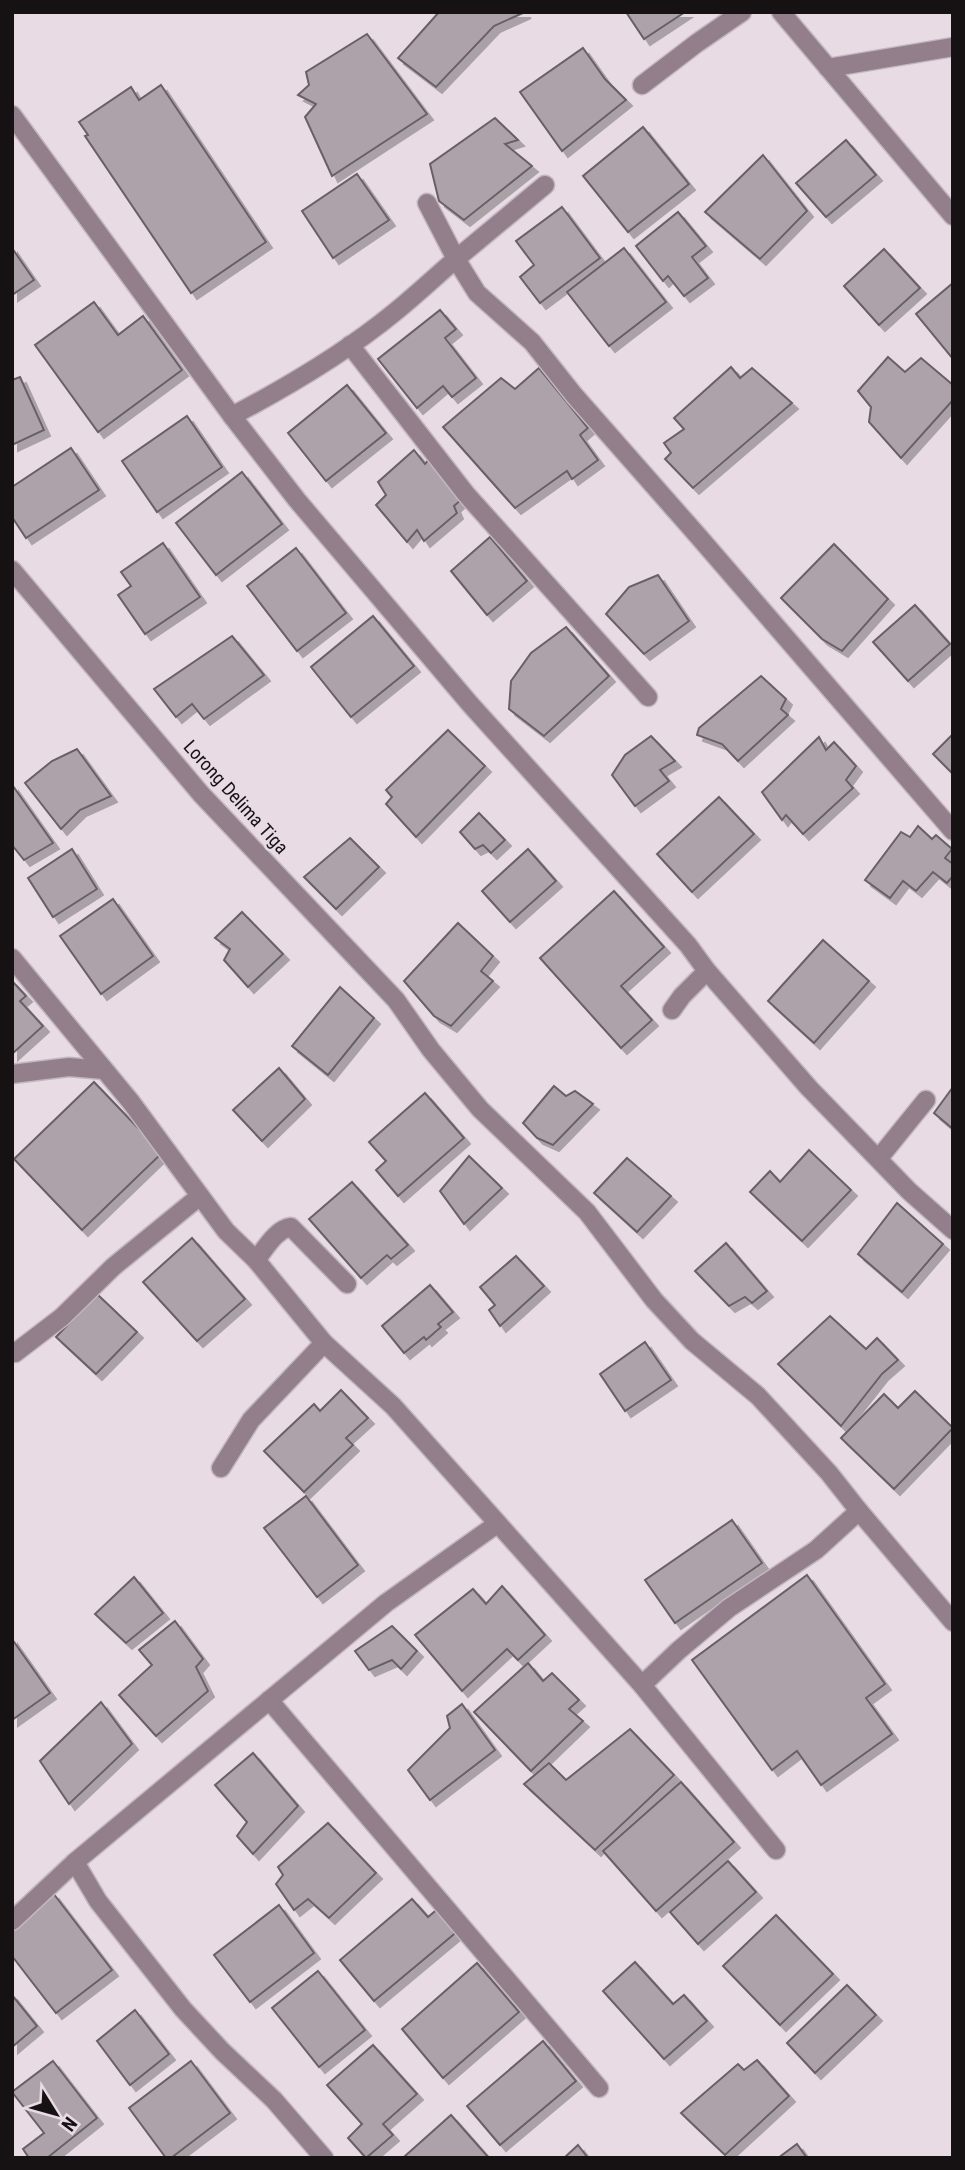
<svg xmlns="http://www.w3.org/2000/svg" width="965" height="2170" font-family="'Roboto Condensed',sans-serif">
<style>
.building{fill:#aea2aa;stroke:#695f66;stroke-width:2;filter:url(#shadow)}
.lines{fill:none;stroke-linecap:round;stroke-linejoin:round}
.minor-casing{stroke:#c2b7bf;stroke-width:21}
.minor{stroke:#937f8c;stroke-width:18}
.labels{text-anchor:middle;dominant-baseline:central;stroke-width:5;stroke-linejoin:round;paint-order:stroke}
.street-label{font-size:19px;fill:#161214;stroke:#e8dbe4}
</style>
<defs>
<filter id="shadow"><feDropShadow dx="6" dy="6" stdDeviation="0" flood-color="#0004"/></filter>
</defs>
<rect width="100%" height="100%" fill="#e8dbe4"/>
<g class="building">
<polygon points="439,12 525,12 494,26 436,87 398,58"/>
<polygon points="626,12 685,12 644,39"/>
<polygon points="367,34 427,114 332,176 305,117 316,104 298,95 309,85 306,72"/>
<polygon points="583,48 605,79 626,100 562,151 520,92"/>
<polygon points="161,85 266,242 191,293 85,136 88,135 79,122 131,87 139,100"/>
<polygon points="495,118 518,140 505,144 532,166 464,220 439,201 430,164"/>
<polygon points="643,127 689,184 628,232 583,176"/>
<polygon points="846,140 876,175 826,217 796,183"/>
<polygon points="763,155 807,211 760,259 705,212"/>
<polygon points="357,174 389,220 333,258 302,211"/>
<polygon points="562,207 600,258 540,303 520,277 534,265 516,241"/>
<polygon points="678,212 706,246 692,257 708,278 684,296 668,276 663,281 636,246"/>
<polygon points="12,248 34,280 12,295"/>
<polygon points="624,248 666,302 609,346 567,292"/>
<polygon points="884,249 920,288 879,325 844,286"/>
<polygon points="953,283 953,359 916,314"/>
<polygon points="94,302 118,335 143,316 182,370 98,432 35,345"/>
<polygon points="440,310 456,329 445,338 476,378 452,397 443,386 417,408 378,359"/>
<polygon points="888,357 905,372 921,358 953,385 953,400 901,458 869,422 871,407 858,391"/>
<polygon points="731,367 740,378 752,368 792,403 693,488 665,459 671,453 664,443 684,429 674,418"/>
<polygon points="539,368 588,428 580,435 598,460 572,479 567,471 515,508 443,427 501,378 515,389"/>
<polygon points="20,377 44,430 12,445 12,380"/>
<polygon points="347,385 386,433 326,481 288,433"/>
<polygon points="187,416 222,467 157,512 122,461"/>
<polygon points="71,448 99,490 26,538 12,517 12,487"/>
<polygon points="414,450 425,464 431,457 462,499 454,506 457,513 424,541 417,530 407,542 376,505 386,495 378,482"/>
<polygon points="242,472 282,524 216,575 176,523"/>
<polygon points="490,537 527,581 487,615 451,571"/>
<polygon points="163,543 200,597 145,634 118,595 131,586 121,572"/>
<polygon points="834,544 888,599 842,651 822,639 781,598"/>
<polygon points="296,548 346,613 297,651 247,586"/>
<polygon points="658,575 689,621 644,654 606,614 629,587"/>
<polygon points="915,605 950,644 908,681 873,642"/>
<polygon points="373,616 414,666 351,717 311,667"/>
<polygon points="566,627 609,676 544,736 509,709 511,681 531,653"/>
<polygon points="232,636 264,675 204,719 192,704 176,717 154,689"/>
<polygon points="761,676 786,699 781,709 788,715 738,761 722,744 697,735 699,728"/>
<polygon points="448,730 485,766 416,837 386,804 392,797 386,790"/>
<polygon points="953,734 953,774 933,754"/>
<polygon points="651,736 675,761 660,770 669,781 635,806 612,775 625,755"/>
<polygon points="819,737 826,750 834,742 856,766 846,780 853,788 803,834 786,815 782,820 762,792"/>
<polygon points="77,749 111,796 80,810 61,829 25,783 52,761"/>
<polygon points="13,786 53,843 24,860 12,845"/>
<polygon points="719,797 754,834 692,892 657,854"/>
<polygon points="479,813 505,840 491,853 483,845 475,849 460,832"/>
<polygon points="918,826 932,839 936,835 952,849 945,858 953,864 953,876 947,883 933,872 916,891 903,881 890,898 865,880 901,832 910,837"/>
<polygon points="350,838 379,867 336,909 304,877"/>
<polygon points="72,849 97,889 53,917 28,878"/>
<polygon points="528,849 556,881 510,922 482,891"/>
<polygon points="614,891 664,947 621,986 652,1020 621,1048 540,958"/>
<polygon points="113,899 153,956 101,994 60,936"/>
<polygon points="242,912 283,954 248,987 224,960 230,949 215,938"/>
<polygon points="458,923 493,956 481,971 493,981 451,1026 434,1016 404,981"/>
<polygon points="823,940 869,981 814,1043 768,1001"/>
<polygon points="12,981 26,996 20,1001 43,1026 12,1054"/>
<polygon points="340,987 374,1018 328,1075 292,1046"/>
<polygon points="279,1068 305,1099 262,1141 233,1110"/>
<polygon points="94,1082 162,1153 82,1230 14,1159"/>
<polygon points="554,1086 566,1096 575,1091 593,1104 553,1145 537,1138 523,1123"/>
<polygon points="953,1087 953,1129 934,1113"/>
<polygon points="425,1093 464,1138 398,1196 376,1170 386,1161 369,1142"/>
<polygon points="809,1150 851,1190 802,1241 750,1192 770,1171 780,1182"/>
<polygon points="469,1156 502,1188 464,1224 440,1191"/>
<polygon points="627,1158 671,1196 637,1232 594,1193"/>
<polygon points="352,1182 408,1245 391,1259 387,1255 361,1278 309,1219"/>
<polygon points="897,1203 943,1244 902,1292 858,1254"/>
<polygon points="192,1238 245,1299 197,1341 143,1282"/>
<polygon points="726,1243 767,1291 752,1303 745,1297 729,1306 695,1271"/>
<polygon points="516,1256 544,1286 500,1326 489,1310 495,1305 480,1287"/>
<polygon points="430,1285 453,1312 438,1324 441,1327 426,1340 424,1337 404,1353 382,1326"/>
<polygon points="97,1294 137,1332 96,1374 56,1337"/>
<polygon points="830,1316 866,1349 877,1338 898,1360 882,1374 841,1426 778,1364"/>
<polygon points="645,1342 671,1380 625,1411 600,1374"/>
<polygon points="341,1390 368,1418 346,1438 353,1445 304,1492 264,1451 314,1404 320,1411"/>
<polygon points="915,1391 953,1428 894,1489 841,1438 884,1394 898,1408"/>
<polygon points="306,1496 358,1565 317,1597 264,1528"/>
<polygon points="732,1520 762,1563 675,1623 645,1580"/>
<polygon points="807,1575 885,1684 866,1698 892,1734 821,1785 797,1751 772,1770 692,1660"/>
<polygon points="134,1577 163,1613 126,1643 95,1614"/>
<polygon points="502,1586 545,1635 518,1660 507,1649 462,1691 415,1635 473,1589 486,1604"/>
<polygon points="175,1621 203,1659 196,1667 208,1691 156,1736 119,1695 152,1665 139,1650"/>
<polygon points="392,1626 417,1651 401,1669 392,1660 369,1670 355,1651"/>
<polygon points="12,1639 50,1693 12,1720"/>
<polygon points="528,1663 543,1681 552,1673 579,1700 569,1709 583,1721 531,1771 474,1712"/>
<polygon points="101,1702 132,1744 69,1804 40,1761"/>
<polygon points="462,1704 495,1750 430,1800 408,1770 450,1728 447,1716"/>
<polygon points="630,1729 674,1775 595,1850 524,1784 549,1763 566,1780"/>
<polygon points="253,1753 298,1806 253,1854 237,1836 247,1822 215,1785"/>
<polygon points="681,1782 734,1842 656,1911 603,1851"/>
<polygon points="328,1823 376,1873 329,1918 308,1899 294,1910 276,1884 283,1875 278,1867"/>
<polygon points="728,1861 756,1892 698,1944 670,1912"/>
<polygon points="53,1893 112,1970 56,2013 12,1956 12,1924"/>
<polygon points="412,1899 428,1917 440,1907 459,1930 374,2001 340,1960"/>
<polygon points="279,1905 314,1953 250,2002 214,1955"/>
<polygon points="776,1915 833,1974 780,2025 723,1966"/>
<polygon points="635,1962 673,2004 684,1995 707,2021 664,2059 603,1991"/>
<polygon points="477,1963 519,2012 443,2078 402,2029"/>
<polygon points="318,1971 365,2030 319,2067 272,2008"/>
<polygon points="847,1985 876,2015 815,2073 787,2043"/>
<polygon points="12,1995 37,2026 12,2047"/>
<polygon points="135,2010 169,2054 130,2085 97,2041"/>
<polygon points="543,2041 576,2081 500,2145 467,2106"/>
<polygon points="373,2045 417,2094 383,2124 393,2135 366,2158 348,2138 362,2124 327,2085"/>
<polygon points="757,2060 789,2096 725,2155 681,2113 738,2064 744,2070"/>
<polygon points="53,2061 97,2118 47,2158 29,2158 23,2149 44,2133 12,2092"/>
<polygon points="191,2061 230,2113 171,2158 166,2158 129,2108"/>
<polygon points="451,2115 489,2158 407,2158 405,2156"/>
<polygon points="797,2144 807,2158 778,2158"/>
<polygon points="578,2145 588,2158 564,2158"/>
</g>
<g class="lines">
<g class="minor-casing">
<g id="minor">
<polyline points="781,12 953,216"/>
<polyline points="828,68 953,47"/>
<polyline points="642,85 697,43 742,12"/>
<polyline points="12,115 232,416 297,500 470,704 688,945 707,971 809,1088 909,1191 953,1230"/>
<polyline points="427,203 456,259 545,185"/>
<polyline points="350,345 466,494 648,697"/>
<path d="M232 416C289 386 345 353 395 312 416 295 435 277 456 259L477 293 532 342 574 395 699 537 953 831"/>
<polyline points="12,570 201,794 396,1000 431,1050 480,1109 587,1212 654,1300 692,1341 758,1396 829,1473 859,1511 816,1550 729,1608 679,1650 642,1685"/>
<polyline points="12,958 131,1102 226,1231 256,1260 324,1343 393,1406 642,1685 776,1850"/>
<polyline points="672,1010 682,996 707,971"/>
<polyline points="12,1074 69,1067 104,1070"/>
<polyline points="879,1158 926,1100"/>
<path d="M256 1260C265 1249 276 1229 291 1227L347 1284"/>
<polyline points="15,1353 62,1317 113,1267 200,1196"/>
<polyline points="221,1468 251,1420 324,1343"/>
<polyline points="859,1511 953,1622"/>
<polyline points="269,1700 599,2088"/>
<polyline points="75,1862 98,1901 183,2009 222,2051 274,2100 324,2158"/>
<polyline points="12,1921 75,1862 386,1603 497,1524"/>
</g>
</g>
<use href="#minor" class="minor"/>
</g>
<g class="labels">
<g class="street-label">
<text transform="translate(236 797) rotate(48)">Lorong Delima Tiga</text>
</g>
</g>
<rect width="965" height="2170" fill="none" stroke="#161214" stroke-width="28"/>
<g transform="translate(56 2114) rotate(127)" stroke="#e8dbe4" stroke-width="5" paint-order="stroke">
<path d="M0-5L12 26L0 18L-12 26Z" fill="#161214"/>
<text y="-10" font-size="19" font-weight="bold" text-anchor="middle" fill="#161214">N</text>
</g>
</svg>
